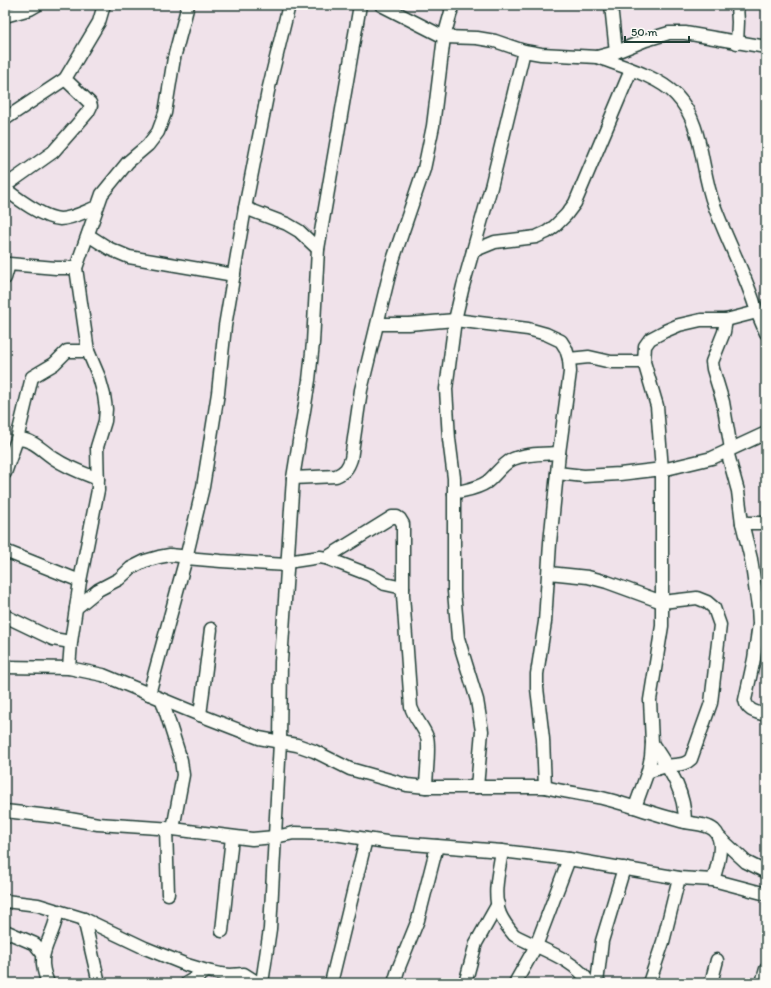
<svg xmlns="http://www.w3.org/2000/svg" width="771" height="988" font-family="Itim,sans-serif">
<style>
.lines{fill:none;stroke-linecap:round;stroke-linejoin:round}
.minor-casing{stroke:#1f3d34;stroke-width:15}
.minor{stroke:#fdfcf7;stroke-width:12}
</style>
<rect width="100%" height="100%" fill="#f0e2ea"/>
<filter id="ink" filterUnits="userSpaceOnUse"><feTurbulence type="fractalNoise" baseFrequency=".025" numOctaves="2"/><feDisplacementMap in="SourceGraphic" scale="8" xChannelSelector="R" yChannelSelector="G"/><feConvolveMatrix kernelMatrix="1 2 1 2 8 2 1 2 1" color-interpolation-filters="sRGB"/></filter>
<g filter="url(#ink)">
<g class="lines">
<g class="minor-casing">
<g id="minor">
<polyline points="381,5 444,37 477,38 495,41 524,51 541,54 597,57 616,52 646,40 669,33 685,33 766,47"/>
<polyline points="611,5 616,52"/>
<polyline points="737,5 738,22 737,43"/>
<polyline points="5,16 30,9 37,5"/>
<path d="M597 57C621 66 658 76 676 95 704 124 700 169 714 205 727 241 746 275 757 312L726 320H701L679 325 665 331 650 339 645 346 644 362 657 406 662 470V626L650 700 652 743 651 757 648 771 635 807"/>
<polyline points="5,119 65,79"/>
<polyline points="5,186 53,152 88,112 91,106 90,103 65,79 99,22 104,5"/>
<path d="M5 189C18 199 43 218 60 219 72 219 86 211 97 207"/>
<polyline points="245,208 287,224 299,231 318,249"/>
<polyline points="88,235 110,249 129,257 234,275"/>
<polyline points="473,251 495,242 536,237 547,232 555,226 566,215 575,203 631,70"/>
<polyline points="5,278 9,264 56,268 76,268"/>
<polyline points="757,312 766,333"/>
<polyline points="726,320 724,332 712,362 713,369 723,402 731,449"/>
<polyline points="378,324 409,324 455,320 528,329 546,334 561,341 566,349 569,359 570,372 559,453 550,543 545,622 537,674 537,688 543,739 545,787"/>
<polyline points="569,359 589,357 611,362 644,362"/>
<path d="M17 439C34 439 42 451 55 459 68 468 83 473 98 479"/>
<path d="M727 451 738 491 742 523 751 559 758 607 759 624 754 659 745 700C747 711 756 712 766 715"/>
<polyline points="5,473 17,439 32,377 54,364 67,351 88,351"/>
<polyline points="557,473 584,476 620,474 654,470 662,470 712,458 766,433"/>
<path d="M293 478 336 476C345 472 348 468 351 459L361 390 392 263 424 169 433 126 444 37 451 12V5"/>
<path d="M454 493C465 490 477 489 487 482 496 475 502 464 513 459 527 453 544 454 559 453"/>
<polyline points="742,523 766,523"/>
<polyline points="5,551 80,581"/>
<path d="M326 558 392 517H397L400 519 403 524V595L411 707C415 719 423 726 427 737 430 745 426 776 426 787"/>
<polyline points="287,562 320,557 326,558 370,575 385,584 403,588"/>
<path d="M549 573 588 577 607 582 662 602 697 598 707 602 714 608 720 625 711 703 691 759C684 766 677 764 667 766 661 767 655 770 648 771"/>
<polyline points="76,608 98,590 119,579 131,568 145,561 159,557 170,555 180,556 186,558 221,561 287,565"/>
<polyline points="5,616 53,639 71,642"/>
<path d="M5 667 69 668 103 675 200 715 259 738 297 745 314 751 350 769 407 785 426 787H545C564 792 583 794 602 798 630 805 657 815 685 822 694 824 707 824 714 830 726 841 717 868 713 880"/>
<polyline points="69,668 71,642 80,581 98,490 97,447 105,421 106,409 104,395 99,377 88,351 76,268 102,194 128,162 148,145 158,132 165,113 174,58 188,5"/>
<polyline points="149,694 186,558 203,487 218,393 225,326 245,208 268,91 289,5"/>
<polyline points="162,700 181,760 183,775 173,829"/>
<polyline points="200,715 211,629"/>
<path d="M652 743C669 769 685 790 685 822"/>
<polyline points="477,787 482,731 477,700 458,638 454,591 454,478 449,439 446,389 455,320 463,286 491,187 524,51"/>
<polyline points="5,811 58,817 98,824 173,829 252,839 275,837 294,833 334,834 386,842 502,851 569,859 679,878 713,880 766,894"/>
<polyline points="166,828 168,894"/>
<polyline points="718,836 746,862 766,872"/>
<path d="M502 851C499 871 492 894 500 914 503 921 509 929 514 935 537 948 576 959 589 983"/>
<polyline points="5,901 38,905 84,919 145,948 187,965 207,971 221,974 230,975 244,974 258,983"/>
<polyline points="84,919 99,983"/>
<polyline points="5,931 35,944 43,954"/>
<polyline points="222,931 232,837"/>
<polyline points="466,980 476,943 498,904"/>
<path d="M48 983C37 957 46 949 54 926 56 921 56 916 58 911"/>
<polyline points="187,983 207,971"/>
<polyline points="262,983 270,929 280,742 281,662 293,478 309,380 313,343 318,249 360,5"/>
<polyline points="331,983 366,839"/>
<polyline points="394,983 399,967 418,920 437,846"/>
<polyline points="515,983 536,946 569,859"/>
<polyline points="597,983 602,941 624,868"/>
<polyline points="649,983 663,942 679,878"/>
<polyline points="711,983 717,960"/>
<polyline points="762,983 766,969"/>
</g>
</g>
<use href="#minor" class="minor"/>
</g>
</g>
<rect width="771" height="988" fill="none" stroke="#fdfcf7" stroke-width="20"/>
<rect x="10" y="10" width="751" height="968" fill="none" stroke="#1f3d34" stroke-width="1.5" filter="url(#ink)"/>
<path d="M625 36v6h64v-6" fill="none" stroke="#1f3d34" stroke-width="2"/>
<text x="631" y="36" font-size="12" fill="#1f3d34" stroke="#fdfcf7" stroke-width="3" paint-order="stroke">50 m</text>
</svg>
